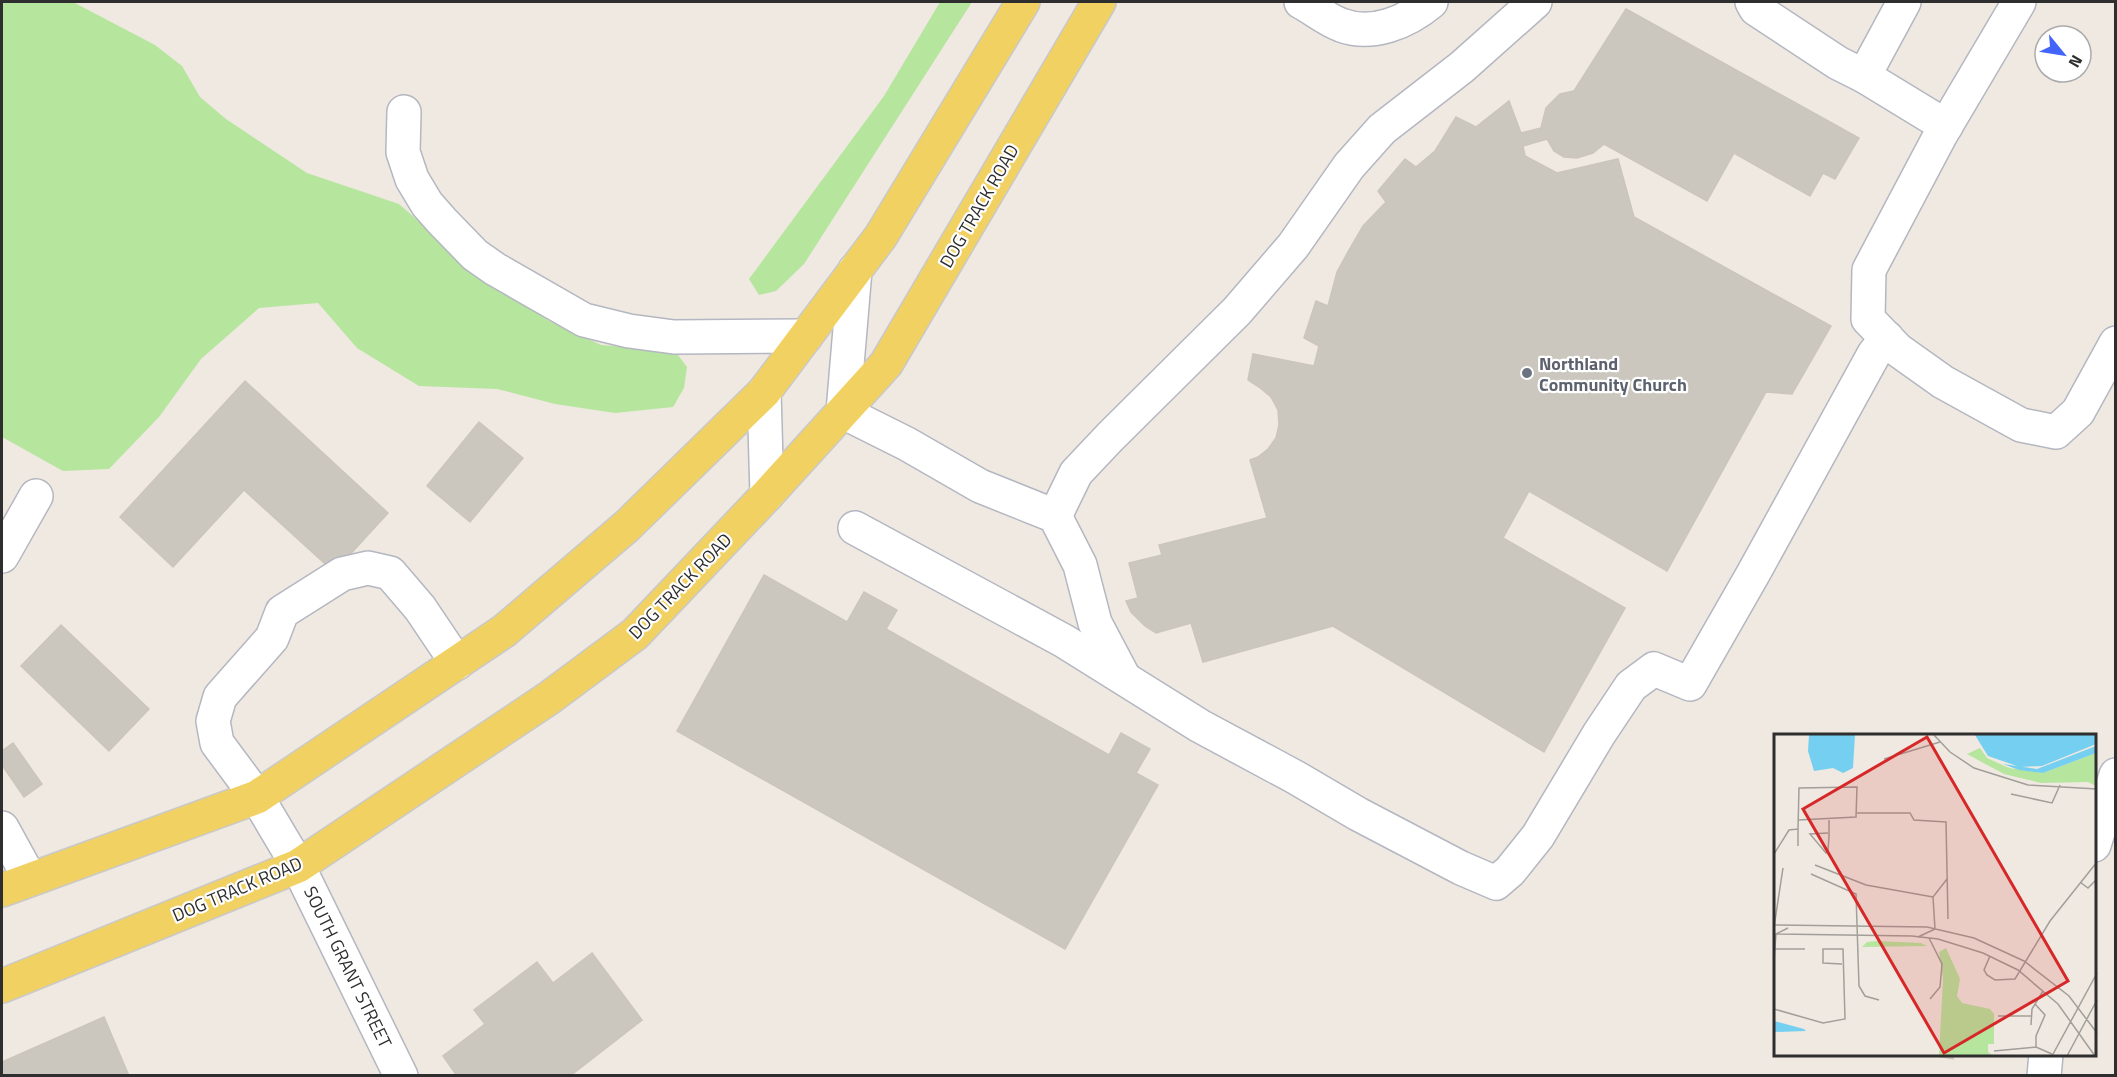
<svg xmlns="http://www.w3.org/2000/svg" width="2117" height="1077" font-family="'Titillium Web',sans-serif">
<style>
.green{fill:#b6e59e}
.building{fill:#cbc7bf;stroke:#cbc5ba;stroke-width:1.5}
.lines{fill:none;stroke-linecap:round;stroke-linejoin:round}
.minor-casing{stroke:#b4b7c1;stroke-width:36}
.major-casing{stroke:#c9c9c9;stroke-width:36}
.minor{stroke:#fff;stroke-width:33}
.major{stroke:#f2d163;stroke-width:33}
.worship-dot{fill:#6b7280;stroke:#fff;stroke-width:2}
.labels{text-anchor:middle;dominant-baseline:central;stroke-width:4.5;stroke-linejoin:round;paint-order:stroke}
.street-label{font-size:18px;fill:#2e2e2e;stroke:#fff}
.worship-label{font-size:18px;font-weight:bold;fill:#5b616d;stroke:#fff;text-anchor:start}
.inset-road{fill:none;stroke:#a29e99;stroke-width:1.5}
.view{fill:#d62828;fill-opacity:0.15;stroke:#d62828;stroke-width:3}
.inset-edge{fill:none;stroke:#2e2e2e;stroke-width:3}
</style>
<rect width="100%" height="100%" fill="#efe9e1"/>
<g class="green">
<polygon points="2,2 73,2 155,45 182,66 200,97 226,119 307,173 399,204 481,276 549,321 601,345 675,351 687,367 684,388 673,407 615,413 555,404 497,389 419,386 357,348 318,303 259,308 201,359 159,417 109,469 63,471 2,437"/>
<polygon points="940,2 972,2 804,264 776,291 759,295 749,279 884,96"/>
</g>
<g class="building">
<polygon points="1626,9 1859,138 1835,179 1823,173 1810,196 1734,153 1707,201 1604,144 1593,153 1577,158 1564,157 1554,151 1547,139 1523,146 1525,156 1557,173 1618,159 1634,217 1831,326 1792,394 1766,392 1667,571 1529,491 1503,538 1625,608 1544,752 1333,626 1203,662 1191,623 1156,633 1145,626 1131,612 1126,601 1138,598 1129,563 1162,555 1159,545 1267,518 1250,460 1258,457 1268,449 1276,438 1279,425 1278,410 1271,397 1259,387 1248,380 1253,354 1314,366 1319,346 1304,338 1316,301 1328,306 1337,272 1349,250 1363,226 1386,202 1378,191 1405,159 1416,167 1435,151 1456,117 1476,127 1509,101 1521,133 1541,128 1546,108 1560,94 1574,91"/>
<polygon points="245,381 388,513 334,572 244,490 173,567 120,517"/>
<polygon points="479,422 523,458 470,522 427,486"/>
<polygon points="764,575 847,622 864,592 897,610 886,629 1109,755 1121,733 1150,749 1136,773 1158,785 1065,949 677,731"/>
<polygon points="61,625 149,709 109,751 21,666"/>
<polygon points="13,743 42,784 24,797 2,765 2,751"/>
<polygon points="592,953 642,1020 570,1076 457,1076 443,1056 485,1024 474,1010 537,962 553,983"/>
<polygon points="104,1017 129,1076 2,1076 2,1062"/>
<polygon points="1926,1054 1954,1054 1953,1059"/>
</g>
<g class="lines">
<g class="minor-casing">
<g id="minor">
<path d="M1301 2C1314 9 1327 20 1341 25 1372 37 1407 22 1431 2"/>
<polyline points="1752,2 1756,9 1838,63 1864,76 1946,126"/>
<polyline points="2019,2 1941,134 1869,270 1868,319 1898,350 1943,382 2021,425 2056,432 2078,412 2116,343"/>
<polyline points="1864,76 1904,2"/>
<polyline points="404,112 403,152 412,179 427,204 442,221 475,255 495,269 584,320 629,331 674,337 806,336"/>
<polyline points="855,270 843,412 907,444 980,486 1055,516 1080,565 1095,623 1123,676"/>
<polyline points="764,392 767,495"/>
<polyline points="1055,516 1076,473 1110,437 1237,311 1293,246 1349,166 1382,129 1462,67 1535,2"/>
<polyline points="855,528 1064,641 1200,726 1295,777 1358,814 1461,868 1496,883 1510,871 1538,836 1599,734 1631,686 1654,669 1690,684 1753,574 1874,354 1887,338"/>
<polyline points="2,556 36,496"/>
<polyline points="2,828 30,879"/>
<polyline points="2094,845 2116,775"/>
<polyline points="401,1076 298,866 257,797 217,743 213,721 220,697 272,638 282,612 342,574 368,568 390,573 420,608 457,663"/>
<polyline points="2044,1076 2046,1054"/>
</g>
</g>
<g class="major-casing">
<g id="major">
<polyline points="2,890 257,797 504,631 627,526 764,392 881,236 1023,2"/>
<polyline points="2,986 298,866 549,698 635,634 767,495 886,364 1099,2"/>
</g>
</g>
<use href="#minor" class="minor"/>
<use href="#major" class="major"/>
</g>
<circle class="worship-dot" cx="1527" cy="373" r="6"/>
<g class="labels">
<g class="street-label">
<text transform="translate(979 206) rotate(-60)">DOG TRACK ROAD</text>
<text transform="translate(680 586) rotate(-46)">DOG TRACK ROAD</text>
<text transform="translate(237 889) rotate(-23)">DOG TRACK ROAD</text>
<text transform="translate(348 967) rotate(64)">SOUTH GRANT STREET</text>
</g>
<g class="worship-label">
<text x="1539" y="363">Northland<tspan x="1539" dy="21">Community Church</tspan></text>
</g>
</g>
<g transform="translate(1774 734)">
<rect width="322" height="322" fill="#efe9e1"/>
<path d="M206 14 213 24 235 34 269 39 322 19V52L314 48 267 49 230 40 193 20ZM103 207 147 209 153 212 88 213 93 208ZM172 214 186 245 183 262 188 269 216 275 220 280V310H214V318L219 322H165L169 245 165 218Z" fill="#b6e59e"/>
<path d="M35 1H81L79 34 69 39 59 34 40 37 34 17ZM201 1H322V10L268 32 246 33 214 22ZM322 12V19L269 39 245 36 229 30 263 35ZM0 287 30 295 32 297 0 298Z" fill="#75cff0"/>
<path class="inset-road" d="M160 1 176 18 200 34 254 51 323 55M110 25 166 8M237 60 278 69 286 51M83 79H136L140 86 172 88 174 185M24 95 25 54 83 53 82 83 24 86M54 99 36 100 52 119 54 116 55 103V86M0 120 15 96 24 95V112M41 131 92 151 159 163M37 140 82 160 85 252 91 262 105 266M306 148 314 154 323 145M0 191 153 193 200 204 250 227 295 262 323 299M0 193 9 134M0 200 138 202 164 205 209 219 244 236 284 270 321 322M144 203 161 195 159 163 173 145M155 204 168 230 166 253 156 265M0 215H31M216 222 210 236 213 241 221 246 241 245 276 187 323 128M0 226 2 200 14 194M261 270 271 281 262 302V313M0 275 49 289 71 285 69 215H49V229L68 230M224 282H257M257 291 258 275 269 257M220 317 262 313 278 320M278 322 323 239M293 322 323 266"/>
<path class="view" d="M153 3 294 247 170 319 29 75Z"/>
<rect width="322" height="322" class="inset-edge"/>
</g>
<rect width="2117" height="1077" fill="none" stroke="#2e2e2e" stroke-width="6"/>
<g transform="translate(2063 54) rotate(120)"><circle r="28" fill="#ffffff" stroke="#ababab" stroke-width="1.5"/>
<path d="M0-4.5L10 22L0 15L-10 22Z" fill="#4264fb"/>
<text y="-9" font-size="16" font-weight="bold" text-anchor="middle" fill="#2e2e2e">N</text>
</g>
</svg>
